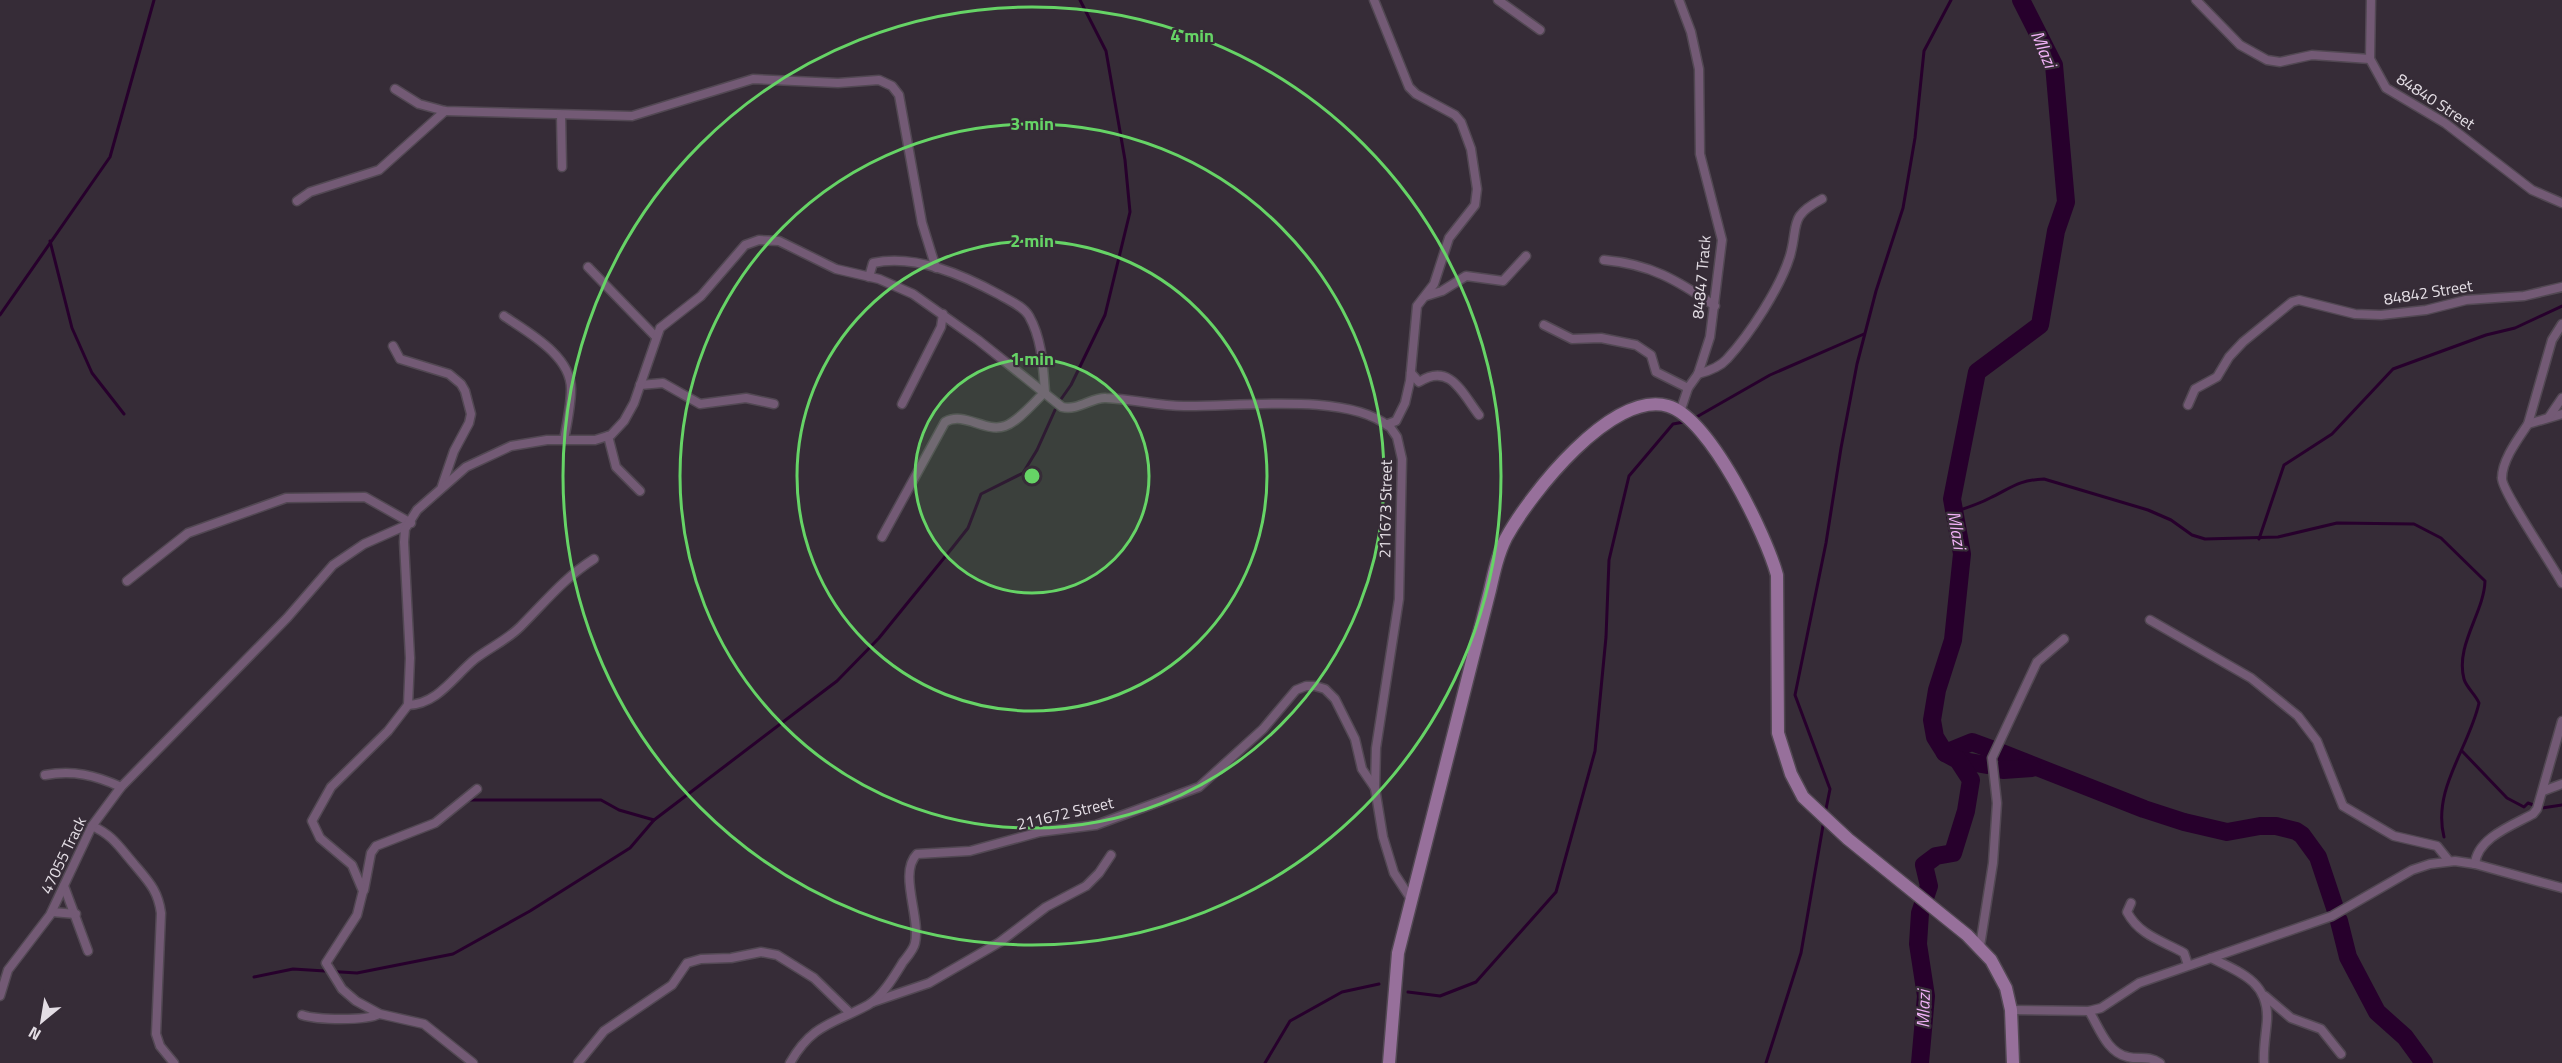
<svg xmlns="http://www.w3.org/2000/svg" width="2562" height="1063" font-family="'Titillium Web',sans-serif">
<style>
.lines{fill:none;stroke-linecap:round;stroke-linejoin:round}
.stream{stroke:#27002c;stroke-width:3}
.river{stroke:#27002c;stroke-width:18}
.street-casing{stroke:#524853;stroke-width:11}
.secondary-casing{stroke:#524853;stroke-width:15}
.street{stroke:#735a75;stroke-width:8}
.secondary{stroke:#97709b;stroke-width:12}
.ring{fill:none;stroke:#66d466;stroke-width:3}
.labels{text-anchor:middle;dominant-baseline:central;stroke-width:4.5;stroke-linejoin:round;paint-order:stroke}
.street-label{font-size:16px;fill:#e4dee5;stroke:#362c37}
.water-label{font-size:18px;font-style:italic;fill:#f1b2f7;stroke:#362c37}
.centre{fill:#66d466;stroke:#362c37;stroke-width:3}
.ring-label{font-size:18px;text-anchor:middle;font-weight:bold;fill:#66d466;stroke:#362c37;stroke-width:4.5;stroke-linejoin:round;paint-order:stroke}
</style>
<rect width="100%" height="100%" fill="#362c37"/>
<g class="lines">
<g class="stream">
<polyline points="50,241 72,328 92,373 124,414"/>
<polyline points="0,315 110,157 154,0"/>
<polyline points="1059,402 1071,385 1105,315 1130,212 1125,160 1106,51 1080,0"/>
<polyline points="1693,419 1770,375 1864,334"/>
<path d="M1954 512C1966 508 1979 504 1990 498 2011 488 2018 480 2044 479L2148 510 2171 520 2192 535 2205 539 2278 537 2337 523 2414 524 2441 538 2485 581C2484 613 2455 645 2464 679 2466 687 2476 695 2479 703 2469 748 2432 789 2444 837"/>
<polyline points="2259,539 2284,465 2332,434 2393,369 2486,335 2515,328 2562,306"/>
<polyline points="2462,751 2507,798 2524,807 2528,803 2542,808 2562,805"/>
<polyline points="469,800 601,800 619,810 654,820"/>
<polyline points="1825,814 1830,789 1795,695 1826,543 1841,448 1857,364 1876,291 1903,208 1915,138 1924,51 1951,0"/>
<polyline points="254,977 293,969 357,973 453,954 530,911 630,848 654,820 837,681 879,638 953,547 968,528 981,494 1023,473 1037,450 1055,410"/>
<polyline points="1408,992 1440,996 1476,982 1556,892 1595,751 1606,637 1609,560 1629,476 1673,424 1684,422"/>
<polyline points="1265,1063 1290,1021 1342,992 1379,984"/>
<polyline points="1766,1063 1801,953 1824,820"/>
</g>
<g class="river">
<polyline points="1999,752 2144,809 2184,822 2227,832 2260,826 2276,826 2296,831 2302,835 2318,857 2336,911"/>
<polyline points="1945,753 1972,742 1991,749"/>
<polyline points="1958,760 1987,765"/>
<polyline points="2003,770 2032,768"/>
<polyline points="2339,921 2348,957 2377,1012 2405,1037 2424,1063"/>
<polyline points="1920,1063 1926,996 1918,944 1920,913 1929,886 1924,865 1936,856 1953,853 1966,811 1971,780 1958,760 1945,753 1935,737 1932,720 1937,690 1953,640 1962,554 1952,499 1977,372 2040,325 2056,231 2066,202 2054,65 2021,0"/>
</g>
<g class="street-casing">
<g id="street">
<polyline points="1374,0 1409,87 1416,94 1455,115 1461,122 1471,149 1477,189 1475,205 1449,238 1434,284 1417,306 1410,381 1405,403 1396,421 1388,424"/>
<polyline points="1498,0 1540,30"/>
<polyline points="1679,0 1691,32 1699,69 1700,154 1722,240 1710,337 1698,374 1688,388 1680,412"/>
<polyline points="2196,0 2240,45 2267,60 2280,62 2312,55 2370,59"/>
<polyline points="2371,0 2370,59 2386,88 2445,123 2532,190 2562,203"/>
<polyline points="395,89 419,104 445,111 632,116 753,79 838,83 879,80 892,86 899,95 922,223 936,268"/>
<polyline points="561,115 562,167"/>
<polyline points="297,201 310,192 379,170 445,111"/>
<path d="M1604 260C1650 264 1677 280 1715 306"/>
<polyline points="588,267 656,337"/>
<path d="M869 277 873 263C916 254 963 275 1000 295 1010 301 1023 306 1029 316 1042 339 1043 366 1045 392 1034 402 1019 421 1005 426 985 433 964 411 945 422L882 537"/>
<polyline points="1426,296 1442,291 1466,276 1503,281 1526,256"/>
<path d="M504 316C527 332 571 355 571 389 571 406 567 423 564 440"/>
<polyline points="1544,325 1572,339 1601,338 1636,345 1651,355 1656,372 1688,388"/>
<polyline points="393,346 400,359 449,374 461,384 465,391 471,414 469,423 454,451 442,486"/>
<path d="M1411 373 1419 382C1450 362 1462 393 1479 415"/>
<path d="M1698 374C1709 371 1720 367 1727 359 1750 334 1780 288 1790 256 1799 224 1788 217 1822 199"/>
<polyline points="640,385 663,383 700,404 746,398 774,404"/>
<polyline points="902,404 941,327 943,314"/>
<polyline points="2188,405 2195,389 2217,377 2229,357 2243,342 2292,302 2299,300 2355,314 2381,315 2426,310 2466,300 2524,296 2562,287"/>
<path d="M2562 414 2528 424C2518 439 2502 460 2502 478 2501 490 2552 564 2562 583"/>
<polyline points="2549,417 2562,398"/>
<polyline points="2528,424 2552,340 2562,324"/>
<polyline points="608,436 616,467 640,491"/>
<polyline points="127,581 188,533 286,498 365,497 411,523"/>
<polyline points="2150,620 2251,678 2298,716 2317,741 2343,806 2394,836 2437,846 2449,861"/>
<path d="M408 705C438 704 454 676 475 659 489 648 507 640 520 627 544 603 565 577 594 559"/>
<path d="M45 775C73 770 95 775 121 787"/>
<polyline points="2543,791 2562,784"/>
<path d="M92 826C113 835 120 848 134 864 148 881 158 890 161 913L156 1034 160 1046 174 1063"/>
<path d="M2475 864C2477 838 2513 825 2533 814L2537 809 2562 721"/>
<polyline points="64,886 88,951"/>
<polyline points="364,890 371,853 376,846 435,823 477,789"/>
<path d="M2131 903 2127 912C2140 936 2163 941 2184 953L2188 965"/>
<polyline points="52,912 76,914"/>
<polyline points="1980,946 1993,863 1997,803 1992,758 2037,662 2064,639"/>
<path d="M2211 958C2240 972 2269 982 2267 1020 2266 1034 2263 1049 2264 1063"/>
<polyline points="0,996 8,970 50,915 92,826 121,787 287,618 333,565 364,544 407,525"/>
<polyline points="2265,996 2291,1018 2321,1029 2341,1054"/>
<polyline points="873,1002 929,983 1000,942 1046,907 1086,886 1099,873 1111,855"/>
<polyline points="2011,1010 2089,1011 2101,1008 2139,983 2332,916 2412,870 2430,864 2455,861 2475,864 2562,888"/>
<path d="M2089 1011C2099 1027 2107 1053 2128 1057 2140 1060 2148 1055 2160 1063"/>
<path d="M302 1015C317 1020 366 1021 379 1014"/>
<path d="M473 1063 424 1024 380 1014 356 1001 342 989 326 963 357 915 363 891 352 865 320 838 312 821 331 787 388 731 408 705 410 658 404 542 405 529 417 510 466 467 511 446 547 440H595L611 435 624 421 634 403 660 328 701 296 745 245 759 240 779 241 836 269 879 279 913 294 978 340 1062 407C1078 411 1092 397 1106 398 1133 399 1158 406 1184 406 1237 407 1346 392 1388 426V424L1397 437 1402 459 1399 599 1376 748 1375 788"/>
<polyline points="578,1063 604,1031 672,985 687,963 701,959 731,958 761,952 777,955 814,978 850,1013"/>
<path d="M790 1063C812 1024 833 1024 868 1005 882 997 895 975 903 962 907 957 914 949 915 943 921 917 898 873 917 854L970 851 1040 832 1096 825 1199 787 1263 729 1296 690 1306 686H1315L1325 689 1335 699 1355 739 1362 769 1375 788 1383 837 1394 873 1411 899"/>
</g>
</g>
<g class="secondary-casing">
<path id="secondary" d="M1389 1063 1398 953 1490 590C1494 572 1498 554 1506 538 1530 494 1612 390 1668 406 1710 418 1766 535 1777 575L1778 733 1791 774 1803 797 1848 839 1967 935 1991 960 2006 988 2011 1010 2013 1063"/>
</g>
<use href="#street" class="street"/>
<use href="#secondary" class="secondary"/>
</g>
<circle cx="1032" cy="476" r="117" fill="#66d466" fill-opacity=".12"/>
<g class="ring">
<circle cx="1032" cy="476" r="117"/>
<circle cx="1032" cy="476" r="235"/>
<circle cx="1032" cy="476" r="352"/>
<circle cx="1032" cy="476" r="469"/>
</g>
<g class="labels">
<g class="street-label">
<text transform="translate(2436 101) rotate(33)">84840 Street</text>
<text transform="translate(1701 277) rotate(-85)">84847 Track</text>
<text transform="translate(2428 292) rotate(-9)">84842 Street</text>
<text transform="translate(1385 509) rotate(-89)">211673 Street</text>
<text transform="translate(1065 813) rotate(-13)">211672 Street</text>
<text transform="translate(63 855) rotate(-64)">47055 Track</text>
</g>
<g class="water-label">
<text transform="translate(2044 49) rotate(67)">Mlazi</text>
<text transform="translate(1957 530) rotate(80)">Mlazi</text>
<text transform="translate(1923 1009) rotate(-89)">Mlazi</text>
</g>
</g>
<circle cx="1032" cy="476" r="9" class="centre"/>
<g class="ring-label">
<text x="1192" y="42">4 min</text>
<text x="1032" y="130">3 min</text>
<text x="1032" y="247">2 min</text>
<text x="1032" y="365">1 min</text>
</g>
<g transform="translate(42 1021) rotate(210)" stroke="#362c37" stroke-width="4.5" paint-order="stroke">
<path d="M0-4.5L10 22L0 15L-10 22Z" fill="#e4dee5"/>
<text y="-9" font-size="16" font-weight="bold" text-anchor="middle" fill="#e4dee5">N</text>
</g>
</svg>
